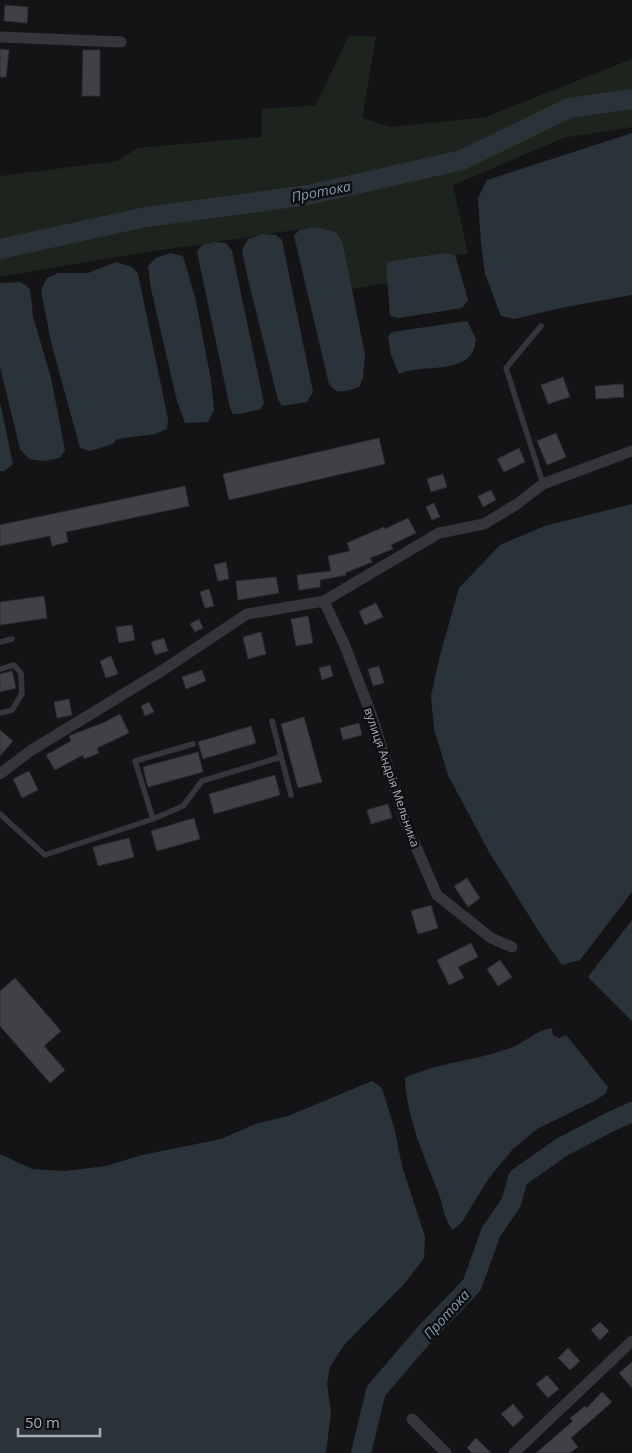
<svg xmlns="http://www.w3.org/2000/svg" width="632" height="1453" font-family="'Open Sans',sans-serif">
<style>
.green{fill:#1d241d}
.water{fill:#2b333a}
.lines{fill:none;stroke-linecap:round;stroke-linejoin:round}
.river{stroke:#2b333a;stroke-width:20}
.building{fill:#404146;stroke:#2e2e32}
.lane{stroke:#35363b;stroke-width:5.5}
.street{stroke:#35363b;stroke-width:11}
.labels{text-anchor:middle;dominant-baseline:central;stroke-width:5;stroke-linejoin:round;paint-order:stroke}
.street-label{font-size:12px;fill:#a6abb6;stroke:#0f0f11}
.water-label{font-size:14px;font-style:italic;fill:#7e9ab1;stroke:#0f0f11}
</style>
<rect width="100%" height="100%" fill="#141416"/>
<polygon class="green" points="349,35 376,37 362,118 391,127 486,117 632,59 632,127 563,138 453,185 468,254 455,255 444,253 386,262 388,283 352,289 343,244 315,227 109,258 0,277 0,176 118,161 137,148 261,137 262,109 316,105"/>
<g class="water">
<polygon points="632,133 632,295 561,308 514,319 501,316 485,274 481,243 478,198 487,180"/>
<path d="M315 227 336 232 343 244 365 355 363 378 359 387C347 391 337 396 329 384L294 236 299 230Z"/>
<polygon points="263,234 276,235 282,240 313,392 307,402 282,406 278,400 247,275 242,250 248,239"/>
<polygon points="214,242 226,243 232,251 264,403 261,409 240,414 233,414 230,408 197,252 202,245"/>
<polygon points="171,253 183,256 195,297 211,380 214,410 208,422 185,423 177,401 151,289 148,266 156,258"/>
<polygon points="444,253 455,255 468,300 462,308 399,318 390,316 386,262"/>
<polygon points="116,262 132,267 138,274 168,419 167,429 155,434 117,439 113,444 90,451 80,448 51,342 41,290 47,278 58,273 88,273"/>
<polygon points="21,282 30,289 33,316 51,378 65,450 60,458 43,461 29,459 20,449 0,367 0,283"/>
<path d="M467 321 476 339C475 343 475 348 473 351 462 374 419 364 399 374L391 355 388 337 392 332Z"/>
<polygon points="0,402 13,464 4,471 0,471"/>
<polygon points="632,504 632,892 580,960 562,965 543,938 489,852 448,775 434,729 431,696 439,659 459,588 500,545 545,526"/>
<polygon points="632,920 632,1021 588,977"/>
<path d="M552 1028 553 1035 559 1038 566 1035 608 1087 605 1094 596 1100 537 1129 513 1149 489 1178 462 1222 453 1230C444 1220 443 1206 439 1194 424 1156 407 1119 405 1078 438 1062 476 1061 510 1048 525 1043 536 1030 552 1028Z"/>
<polygon points="372,1081 382,1088 395,1131 402,1166 425,1237 424,1258 405,1283 344,1345 330,1367 327,1384 331,1412 326,1453 0,1453 0,1154 32,1169 65,1171 106,1166 142,1155 221,1139 255,1124 288,1116"/>
</g>
<g class="lines">
<g class="river">
<polyline points="0,249 146,217 308,195 462,160 569,108 632,99"/>
<polyline points="361,1453 376,1391 424,1335 472,1285 491,1232 511,1203 518,1178 562,1147 610,1122 632,1112"/>
</g>
</g>
<g class="building">
<polygon points="5,5 28,7 27,23 4,21"/>
<polygon points="0,49 9,50 6,77 0,77"/>
<polygon points="83,50 100,50 100,96 82,96"/>
<polygon points="563,377 570,397 548,404 541,385"/>
<polygon points="623,384 624,397 596,399 595,386"/>
<polygon points="556,433 566,457 547,465 537,441"/>
<polygon points="379,438 385,464 229,500 223,474"/>
<polygon points="519,448 525,462 504,472 497,459"/>
<polygon points="443,474 447,487 431,492 427,479"/>
<polygon points="185,486 189,506 66,532 68,542 52,546 50,536 0,546 0,525"/>
<polygon points="491,490 496,500 483,507 478,496"/>
<polygon points="434,503 440,517 432,520 426,507"/>
<polygon points="408,518 416,533 391,545 393,549 370,558 372,562 345,573 346,575 320,580 320,587 299,590 297,575 331,571 328,556 350,551 347,543 384,527 385,529"/>
<polygon points="226,562 229,579 218,581 214,565"/>
<polygon points="276,577 279,593 238,600 236,581"/>
<polygon points="209,589 214,606 205,608 200,592"/>
<polygon points="44,596 47,618 0,625 0,602"/>
<polygon points="376,603 383,617 365,625 359,611"/>
<polygon points="308,616 313,643 296,646 291,619"/>
<polygon points="199,619 203,628 195,632 190,624"/>
<polygon points="132,625 135,640 119,643 116,627"/>
<polygon points="261,632 266,654 248,659 243,637"/>
<polygon points="164,638 168,651 155,655 151,642"/>
<polygon points="111,656 118,674 106,678 100,661"/>
<polygon points="330,665 333,676 322,680 319,668"/>
<polygon points="379,666 384,683 373,686 368,669"/>
<polygon points="202,670 206,681 186,689 182,677"/>
<polygon points="12,671 16,688 0,692 0,674"/>
<polygon points="69,699 72,715 57,718 54,702"/>
<polygon points="149,702 154,712 145,716 141,706"/>
<polygon points="120,714 129,733 97,748 99,753 84,759 83,755 55,770 46,755 71,741 69,736 71,735 103,723"/>
<polygon points="304,717 322,782 298,788 281,724"/>
<polygon points="359,723 362,735 343,740 340,728"/>
<polygon points="251,726 256,743 203,759 198,742"/>
<polygon points="0,730 13,741 0,756"/>
<polygon points="198,752 203,772 148,787 143,767"/>
<polygon points="29,771 38,790 22,798 13,779"/>
<polygon points="275,775 280,795 214,814 209,794"/>
<polygon points="388,804 392,818 371,824 367,810"/>
<polygon points="194,818 200,839 157,851 151,831"/>
<polygon points="129,838 134,857 98,866 93,847"/>
<polygon points="467,878 480,898 468,907 454,886"/>
<polygon points="431,905 438,928 418,934 411,911"/>
<polygon points="471,943 478,957 458,967 464,978 449,985 437,960"/>
<polygon points="500,960 512,977 498,986 487,969"/>
<polygon points="15,978 61,1031 44,1046 65,1070 50,1083 0,1026 0,991"/>
<polygon points="600,1322 609,1331 600,1340 591,1330"/>
<polygon points="568,1348 580,1361 570,1370 558,1358"/>
<polygon points="632,1362 632,1388 619,1373"/>
<polygon points="547,1375 559,1389 548,1398 536,1384"/>
<polygon points="602,1392 612,1402 571,1438 578,1447 570,1453 536,1453 573,1421 570,1418 585,1406 587,1408"/>
<polygon points="513,1404 524,1417 513,1427 501,1414"/>
<polygon points="476,1438 491,1453 472,1453 467,1448"/>
</g>
<g class="lines">
<g class="lane">
<polyline points="541,326 506,368 543,484"/>
<polyline points="0,642 12,639"/>
<polyline points="0,669 14,665 21,673 22,694 12,710 0,713"/>
<polyline points="272,721 291,795"/>
<polyline points="0,814 45,855 153,819 183,806 202,781 281,757"/>
<polyline points="153,819 135,761 193,744"/>
</g>
<g class="street">
<polyline points="0,37 121,42"/>
<polyline points="324,601 345,646 371,714 406,824 437,895 491,938 512,947"/>
<polyline points="0,774 30,751 163,670 247,614 324,601 439,533 484,524 517,504 543,484 632,451"/>
<polyline points="412,1419 446,1453"/>
<polyline points="514,1453 632,1341"/>
</g>
</g>
<g class="labels">
<g class="street-label">
<text transform="translate(392 777) rotate(71)">вулиця Андрія Мельника</text>
</g>
<g class="water-label">
<text transform="translate(321 191) rotate(-11)">Протока</text>
<text transform="translate(446 1314) rotate(-48)">Протока</text>
</g>
</g>
<path d="M18 1428v8h82v-8" fill="none" stroke="#a6abb6" stroke-width="2.5"/>
<text x="25" y="1428" font-size="15" fill="#a6abb6" stroke="#0f0f11" stroke-width="4" paint-order="stroke">50 m</text>
</svg>
